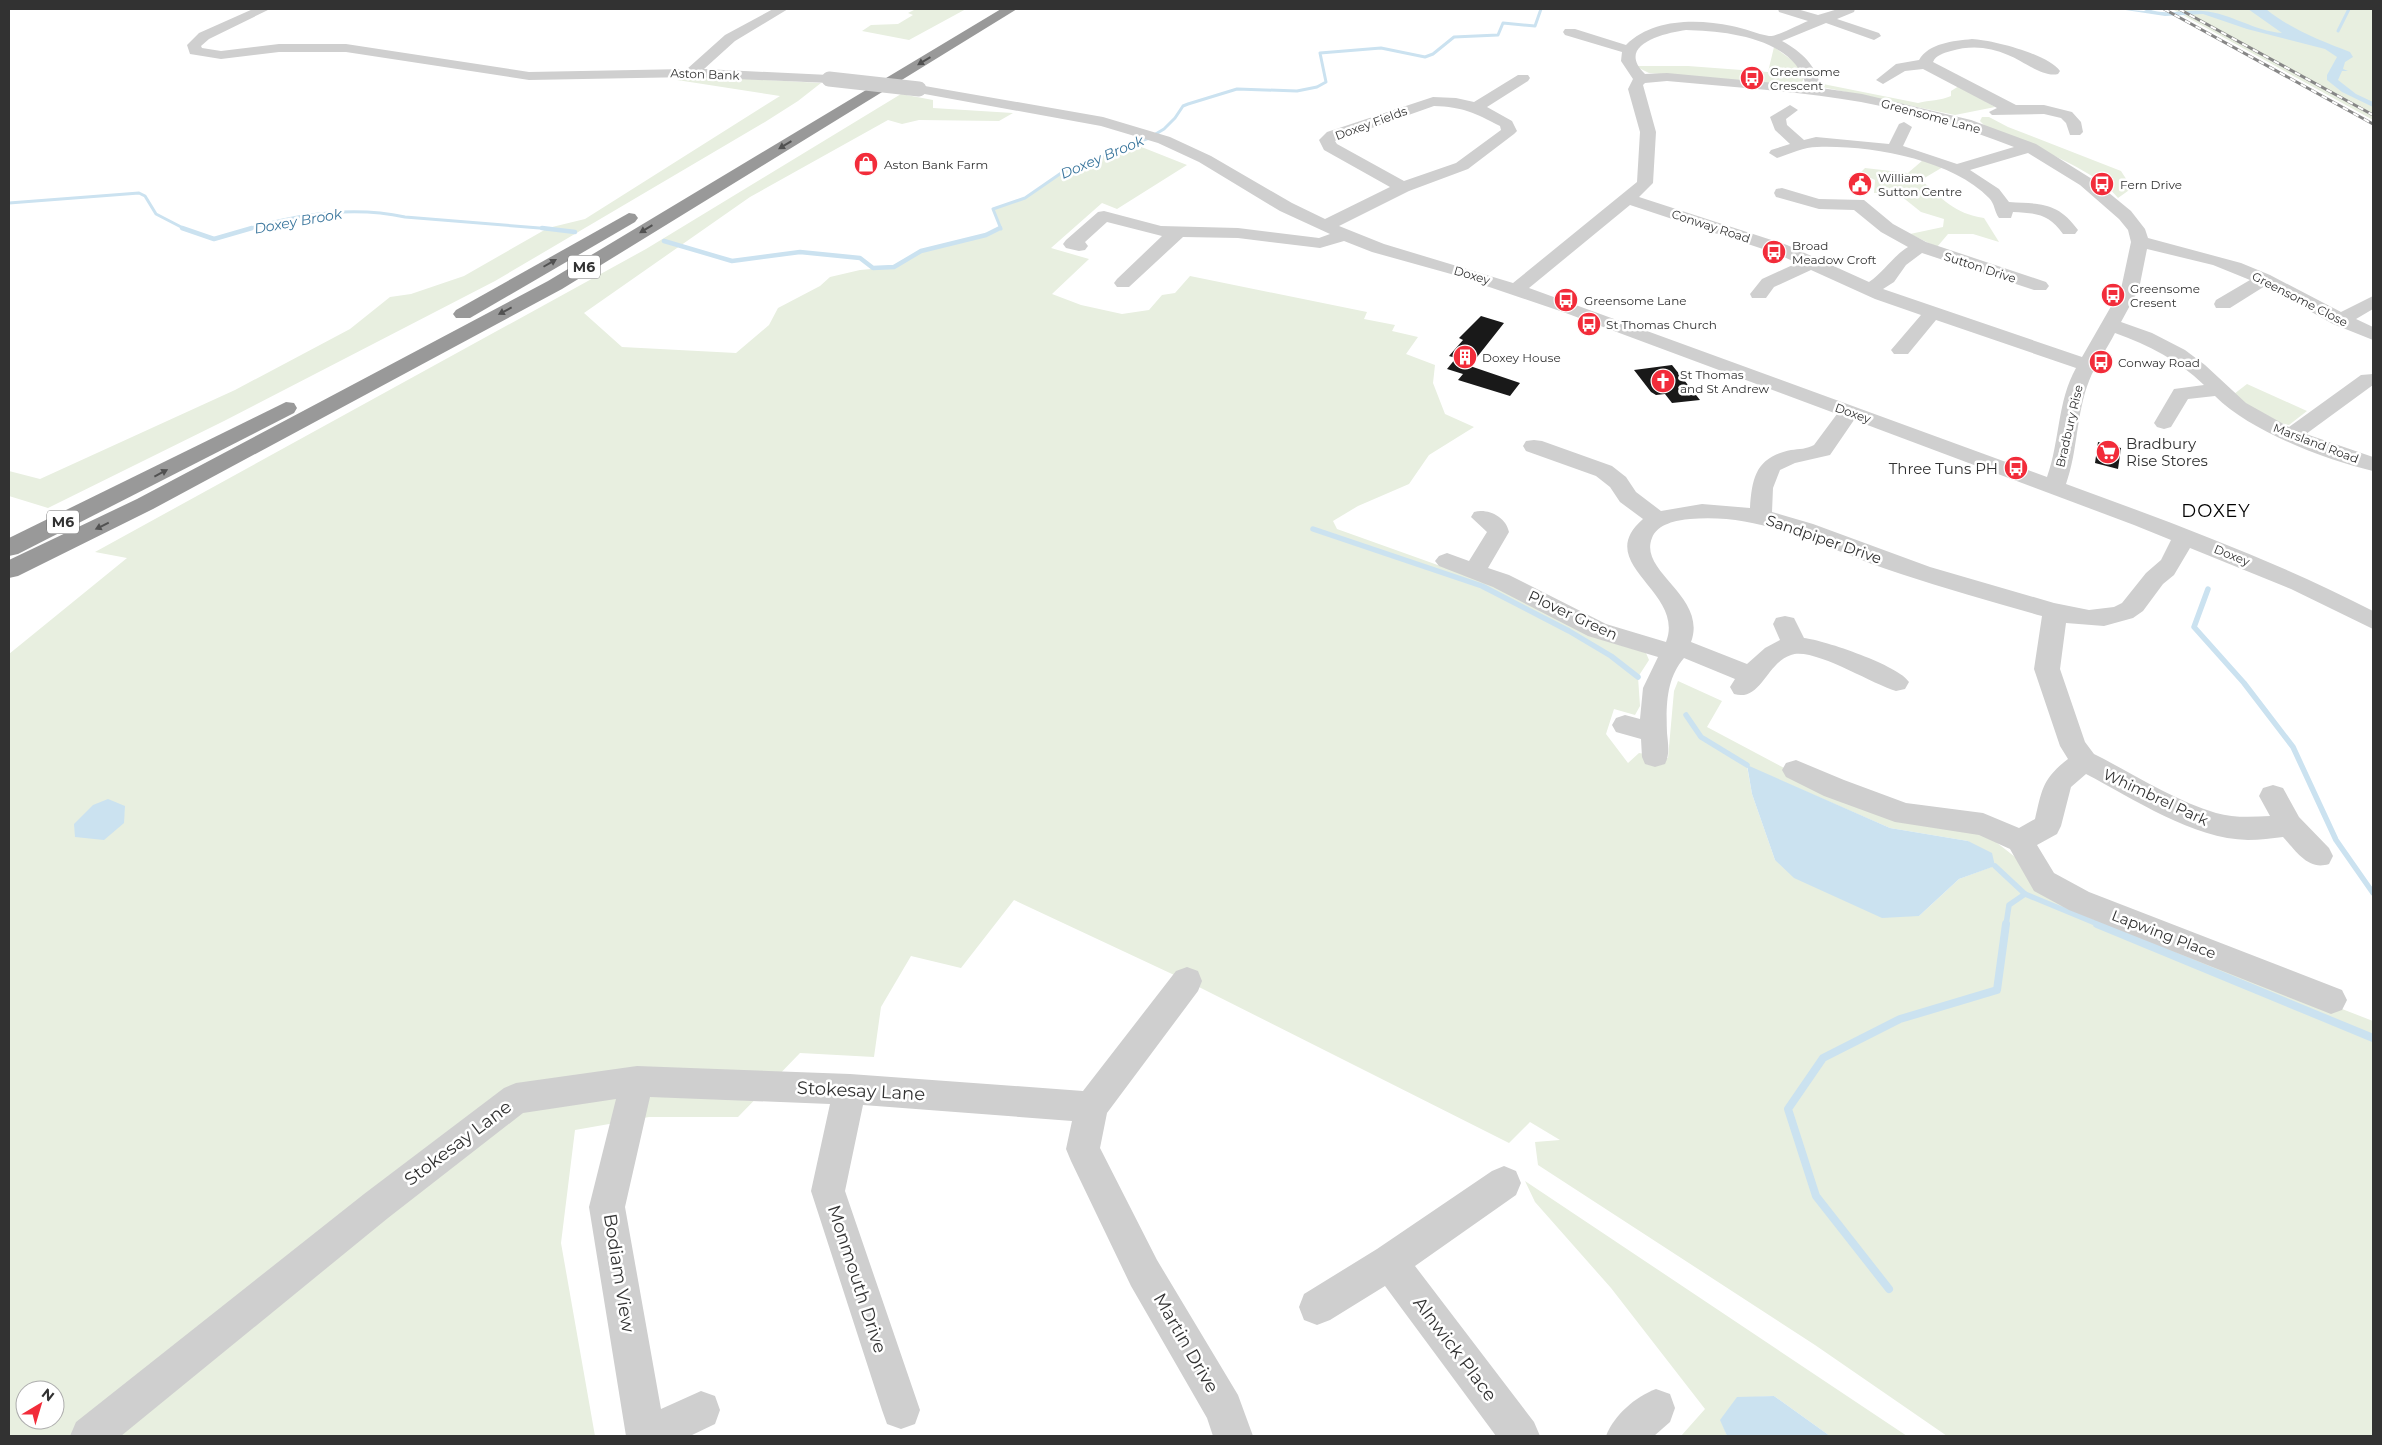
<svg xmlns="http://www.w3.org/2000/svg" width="2382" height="1445" font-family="Montserrat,sans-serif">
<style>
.green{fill:#e8efe0;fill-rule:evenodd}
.water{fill:#cbe2f0}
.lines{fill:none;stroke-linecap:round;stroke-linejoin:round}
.stream-far3{stroke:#cbe2f0;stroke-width:3}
.stream-far2{stroke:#cbe2f0;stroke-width:4.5}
.stream-far1{stroke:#cbe2f0;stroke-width:5.5}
.stream{stroke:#cbe2f0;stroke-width:8}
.building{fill:#191919}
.minor{fill:#cfcfcf;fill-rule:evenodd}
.highway{fill:#999;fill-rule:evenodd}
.rail-casing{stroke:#878787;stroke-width:3}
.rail{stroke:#fff;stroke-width:2;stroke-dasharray:6;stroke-linecap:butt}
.minor-bridge{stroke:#cfcfcf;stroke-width:15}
.oneway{fill:#515151}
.labels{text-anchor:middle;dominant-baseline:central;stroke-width:5;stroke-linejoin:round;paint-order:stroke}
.far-poi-label{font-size:12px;fill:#323232;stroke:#fff;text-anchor:start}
.far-street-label{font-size:12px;fill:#323232;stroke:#fff}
.far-water-label{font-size:14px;font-style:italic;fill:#39759c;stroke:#fff}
.shield{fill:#fff;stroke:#707070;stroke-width:1}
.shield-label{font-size:14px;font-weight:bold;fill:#323232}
.poi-label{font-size:15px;fill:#323232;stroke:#fff;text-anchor:start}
.street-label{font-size:15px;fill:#323232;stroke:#fff}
.quarter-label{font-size:18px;letter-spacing:1px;fill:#000;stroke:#fff}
.near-street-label{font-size:18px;fill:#323232;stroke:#fff}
</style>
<rect width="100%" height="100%" fill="#fff"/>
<g class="green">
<polygon points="916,9 966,9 909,40 862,31 871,25 898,24 913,15 908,13"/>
<polygon points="2164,9 2373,9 2373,120 2172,9"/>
<polygon points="1774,47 1796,63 1805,76 1800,86 1649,73 1635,66 1688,66 1768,72"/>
<polygon points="696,76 821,83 798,101 765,122 495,281 224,421 48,508 9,496 9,471 40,479 235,390 350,329 390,297 411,294 464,276 548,228 585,219 780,96 677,80"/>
<path d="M1823 84 1918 103C1930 100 1940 101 1951 96V91L1959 86 1995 107 1955 115 1822 87Z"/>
<path d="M901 94 933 100V108L1013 113 999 121 919 120 902 124 888 120 750 197 584 313 622 347 736 353 769 325 778 308 820 286 830 277 860 270 894 267 921 251 986 235 1001 229 993 209 1019 201 1067 169 1134 144 1187 165 1117 209 1102 203 1051 248 1089 259 1052 294 1081 305 1122 314 1149 310 1162 295 1175 293 1190 276 1367 312 1364 319 1395 325 1392 331 1418 337 1406 354 1435 365 1433 383 1445 414 1474 427 1429 455 1409 484 1358 506 1333 521 1337 529 1488 583 1646 653 1649 660 1638 677 1640 706 1635 715 1614 709 1606 734 1628 763 1639 753 1668 758 1674 691 1678 681 1722 701 1707 727 1803 778 1978 828 2079 907 2373 1021V1436H1947L1815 1345 1538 1165 1535 1142 1560 1140 1530 1122 1509 1143 1187 981 1014 900 961 968 911 956 881 1007 874 1057 800 1053 738 1117H649L575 1130 561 1243 595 1436H9V654L127 558 95 552 646 249ZM1747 766 1890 828 1968 841 1994 866 1959 879 1919 916 1775 860 1752 794ZM25 1390H55V1420H25Z"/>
<path d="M1982 117H1989L2008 127 2121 171 2132 188 2118 198C2098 170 2018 140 1985 126L1980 121Z"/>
<path d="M1923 160 1943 167 1921 180C1943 199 1953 213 1984 218L1999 242 1973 234H1948L1937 247 1910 234 1943 227 1944 219 1921 212 1896 192 1874 193 1875 180 1860 173 1865 168 1908 173Z"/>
<path d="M2247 384 2307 411 2289 425C2267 421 2250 408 2234 394Z"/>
<polygon points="1525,1181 1907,1436 1830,1436 1774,1396 1737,1398 1721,1420 1727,1436 1681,1436 1705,1409 1611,1288 1535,1202"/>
</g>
<g class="water">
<path d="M2119 9 2144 11 2148 9C2166 16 2184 9 2203 11 2230 13 2254 31 2282 33L2248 9H2266C2290 29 2321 41 2350 52L2353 57 2345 62 2343 69 2348 71H2342L2338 80 2356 94 2373 102V107L2342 92 2327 80V75L2337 57 2325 49 2247 29 2203 14 2165 16Z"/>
<polygon points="1747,765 1890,828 1968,841 1992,853 1995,866 1959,879 1919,916 1882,918 1794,878 1775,860 1752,794"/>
<polygon points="108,799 125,806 124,823 104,840 75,837 74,824 93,805"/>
<polygon points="1774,1396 1830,1436 1727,1436 1720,1420 1737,1397"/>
</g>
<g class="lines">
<g class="stream-far3">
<polyline points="2338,31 2349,9"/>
<polyline points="9,203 139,193 145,196 156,214 185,229"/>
<path d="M248 229C298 214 354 206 405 217L552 229"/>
<polyline points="1001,229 993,209 1025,198 1067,169 1149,138 1164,129 1175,118 1183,106 1188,104 1237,89 1297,91 1317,87 1326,82 1320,53 1381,48 1425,57 1433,54 1454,37 1498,35 1503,23 1535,26 1541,9"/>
</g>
<g class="stream-far2">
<polyline points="182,228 214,239 252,228"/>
<polyline points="542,228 575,232"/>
<polyline points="664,241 732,261 800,252 860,258 873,268 894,267 921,251 986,235 1000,228"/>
</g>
<g class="stream-far1">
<polyline points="1313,529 1482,586 1569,631 1611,656 1638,677"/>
<polyline points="2208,589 2194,627 2244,683 2293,747 2336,840 2373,893"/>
<polyline points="1686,715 1701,737 1747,765"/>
<polyline points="1995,866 2025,894 2100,925"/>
<polyline points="2006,925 2009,905 2025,894"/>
</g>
<g class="stream">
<polyline points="2097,924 2373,1038"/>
<polyline points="1889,1289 1816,1196 1788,1109 1823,1058 1900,1019 1997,990 2006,924"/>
</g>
</g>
<g class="building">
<polygon points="1481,316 1504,323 1470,366 1520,383 1510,396 1458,380 1463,374 1447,369 1456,358 1449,356 1463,340 1459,338"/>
<polygon points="1672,365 1700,400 1672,403 1665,394 1656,395 1651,392 1634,370"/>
<polygon points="2098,442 2121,448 2118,469 2095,463"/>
</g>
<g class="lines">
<g class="minor">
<polygon points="253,9 270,9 209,39 201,46 202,48 221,51 279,44 346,44 529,72 687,69 725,35 773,9 788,9 735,41 704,69 829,75 836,79 829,83 691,77 529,80 346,52 279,52 221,59 190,54 187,45 199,33"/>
<path d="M1778 9H1797L1818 15 1838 9H1855L1854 12 1837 19 1879 33 1881 36 1874 40 1826 23 1782 41C1802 52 1816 65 1821 88L1862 94 1971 120 2036 144 2092 179 2131 211 2145 229 2148 238 2241 263 2270 275 2341 312 2373 296V309L2356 319 2373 327V340L2333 324 2265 286 2230 308H2216L2214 304 2216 300 2250 280 2213 265 2147 249 2139 289 2121 322 2152 333 2185 350 2205 365 2246 403 2289 427 2361 375 2373 374V385L2306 434 2373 457V471C2325 460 2250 431 2215 396L2188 399 2171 427 2164 429 2157 427 2154 423 2174 389 2204 385C2178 360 2149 345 2115 333 2107 349 2095 365 2089 381 2076 414 2078 451 2066 484 2170 522 2274 560 2373 611V629L2291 589 2190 548 2174 575 2163 584 2143 611 2133 618 2104 626 2066 623 2060 669 2085 742 2094 754C2132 773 2175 801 2216 813 2233 818 2252 817 2270 816L2259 796 2263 788 2273 785 2283 788 2299 817 2329 848 2333 856 2329 864C2308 871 2296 851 2283 837 2272 838 2260 840 2248 840 2193 839 2134 799 2086 774L2071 787 2061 826 2057 834 2037 845 2054 873 2089 892 2342 990 2347 1000 2342 1010 2331 1014 2069 910 2034 891 2010 849 1979 835 1895 822 1824 796 1786 777 1782 770 1786 763 1796 760 1844 780 1906 803 1983 813 2019 828 2035 819C2042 790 2042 779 2068 759L2060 746 2034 669 2042 616C1995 603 1947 589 1901 574 1831 552 1766 512 1690 519 1677 520 1657 524 1652 538 1638 572 1708 596 1691 642L1747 664 1765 648 1780 640 1773 624 1776 618 1785 616 1794 618 1804 638C1824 640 1900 666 1909 682L1905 689 1896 691C1871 684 1814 647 1791 655 1766 663 1761 702 1734 694L1730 687 1735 679 1684 658C1666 679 1666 706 1667 733 1668 744 1670 754 1665 764L1655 767 1645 764 1642 757 1641 739 1616 732 1612 725 1616 718 1625 715 1640 719 1643 688 1658 657 1588 636 1493 587 1439 566 1435 561 1439 556 1447 553 1469 561 1487 532 1471 517 1474 512C1488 508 1506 517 1509 532L1488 568 1509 575 1606 624 1666 642C1686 591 1591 564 1643 519L1620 502 1610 487 1596 476 1526 451 1523 446 1526 441 1534 440 1542 441 1612 466 1626 477 1636 492 1661 511 1702 504 1750 508C1752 476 1757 457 1791 450 1799 449 1807 449 1814 445L1837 414 1563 312 1451 274 1372 252 1344 241 1320 248 1238 238 1183 237 1129 287H1117L1114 283 1117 279 1162 236 1107 222 1085 242 1088 246 1085 250 1079 251 1066 248 1063 244 1066 240 1098 212 1104 211 1161 226 1238 228 1319 238 1330 234 1280 211 1199 162 1158 143 1101 126 919 93 912 89 919 85 1103 117 1170 137 1211 156 1292 203 1325 219 1390 187 1324 150 1319 140 1327 132 1433 97 1456 98 1474 102 1518 75H1528L1530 78 1528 81 1487 107 1512 121 1517 131 1514 134 1468 169 1409 191 1339 226 1384 244 1513 283 1637 182 1640 132 1628 89 1633 79 1621 61 1622 52 1565 35 1563 32 1565 29H1575L1626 45C1653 18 1698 19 1732 26 1744 28 1757 34 1769 36 1776 37 1800 24 1808 21L1779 12ZM1686 30C1727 31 1795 38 1806 86L1667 73 1645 74C1615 45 1664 33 1686 30ZM1667 81C1731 87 1797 91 1861 102 1913 112 1965 128 2014 147L1957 164 1903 146 1912 127 1904 122 1899 124 1889 144 1816 137 1804 140 1787 125 1786 119 1798 110 1790 105 1770 117 1775 130 1790 144 1771 150 1769 153 1777 158C1790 154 1804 147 1817 147 1869 145 1951 159 1989 198 1995 204 1994 211 1999 218H2011L2013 212C2036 213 2049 214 2063 234H2075L2078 230C2058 202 2041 204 2009 202L1999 189 1970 170 2028 153 2080 185 2119 219 2128 230 2131 242 2121 289 2082 357 1883 289 1894 282 1906 265 1922 253 2034 290H2046L2049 286 2046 282 1926 242 1893 224 1864 200 1819 199 1782 188 1776 189 1774 193 1776 197 1819 209 1854 210 1881 232 1908 247C1892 257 1884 272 1869 282L1787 245 1639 197 1653 183 1656 132 1643 85 1645 83ZM1434 106C1463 107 1475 113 1500 126L1501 130 1456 163 1404 181 1337 144 1335 141ZM1630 205 1775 253 1797 263 1762 279 1750 294 1752 298H1766L1774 287 1811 270 1875 299 1921 315 1891 350 1894 354H1908L1936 320 2076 368C2057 402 2060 441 2047 477L1529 288ZM1854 420 2134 525 2171 540 2161 560 2146 573 2122 603 2114 607 2089 610 2054 603 1930 567 1813 524 1772 512 1773 488 1780 470 1795 463 1830 455Z"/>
<path d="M1972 39C1992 40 2048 54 2060 71L2058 74C2043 78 2022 60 2008 55 1990 47 1971 45 1951 51 1944 53 1936 55 1933 62L2016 105H2044L2072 112 2081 122 2083 132 2080 135H2070L2066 123 2061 118 2044 114 1992 115 1989 112 1997 108 1923 69 1905 71 1883 84 1876 80 1896 64 1919 60C1929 43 1953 41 1972 39Z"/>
<polygon points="1187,967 1198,971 1202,981 1198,991 1107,1113 1100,1148 1157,1260 1238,1395 1253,1436 1213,1436 1207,1418 1131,1286 1071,1161 1066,1149 1072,1121 863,1105 845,1191 920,1410 915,1424 901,1429 887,1424 882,1410 811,1191 830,1104 650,1097 625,1207 661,1409 701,1391 715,1396 720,1410 715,1424 690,1436 626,1436 589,1207 616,1099 523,1113 388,1218 121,1436 70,1436 76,1422 364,1194 504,1088 516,1083 637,1066 850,1074 1083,1091 1176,971"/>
<polygon points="1504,1166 1516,1171 1521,1183 1516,1195 1415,1266 1534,1422 1540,1436 1496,1436 1385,1286 1330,1320 1317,1325 1304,1320 1299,1307 1304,1294 1377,1249 1492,1171"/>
<path d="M1656 1389 1670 1394 1675 1408 1670 1422 1654 1436H1606C1614 1415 1635 1397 1656 1389Z"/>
</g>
<g class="highway">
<polygon points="1001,9 1017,9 562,289 153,509 18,576 9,578 9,560 137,499 548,281"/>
<polygon points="629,213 635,214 638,218 635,222 470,318 456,318 453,314 456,310"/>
<polygon points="286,402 294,403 297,408 294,413 18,554 9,556 9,538"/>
</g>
<g class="rail-casing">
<g id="rail">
<polyline points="2164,9 2373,124"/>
<polyline points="2179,9 2373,115"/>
</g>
</g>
<use href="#rail" class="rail"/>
<polyline class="minor-bridge" points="829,79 919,89"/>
</g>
<defs><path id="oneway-solid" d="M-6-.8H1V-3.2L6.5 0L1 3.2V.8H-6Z" transform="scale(1.25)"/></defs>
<g class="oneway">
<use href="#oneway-solid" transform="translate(924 61) rotate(149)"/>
<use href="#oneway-solid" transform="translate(785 145) rotate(149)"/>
<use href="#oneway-solid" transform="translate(646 229) rotate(149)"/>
<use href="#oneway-solid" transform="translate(550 263) rotate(-30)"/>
<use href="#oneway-solid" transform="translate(505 311) rotate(152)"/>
<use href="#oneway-solid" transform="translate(161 473) rotate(-28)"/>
<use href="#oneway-solid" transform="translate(102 526) rotate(154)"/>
</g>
<defs>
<g id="bus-disc" transform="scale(1.25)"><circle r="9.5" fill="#f22c3a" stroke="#fff"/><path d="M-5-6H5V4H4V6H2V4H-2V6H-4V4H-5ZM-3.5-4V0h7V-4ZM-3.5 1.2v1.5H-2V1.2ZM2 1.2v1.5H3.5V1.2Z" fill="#fff"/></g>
<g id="shop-disc" transform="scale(1.25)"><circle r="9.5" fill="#f22c3a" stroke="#fff"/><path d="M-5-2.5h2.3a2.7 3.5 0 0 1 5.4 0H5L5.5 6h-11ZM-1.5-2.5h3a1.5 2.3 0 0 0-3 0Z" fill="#fff"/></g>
<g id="civic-disc" transform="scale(1.25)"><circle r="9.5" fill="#f22c3a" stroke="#fff"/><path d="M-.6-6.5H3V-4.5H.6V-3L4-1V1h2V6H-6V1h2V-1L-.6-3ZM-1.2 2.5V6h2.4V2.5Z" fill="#fff"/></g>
<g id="building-disc" transform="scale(1.25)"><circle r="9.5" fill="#f22c3a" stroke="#fff"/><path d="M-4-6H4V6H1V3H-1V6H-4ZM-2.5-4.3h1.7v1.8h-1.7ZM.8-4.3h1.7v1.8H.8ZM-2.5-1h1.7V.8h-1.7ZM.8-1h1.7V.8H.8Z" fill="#fff"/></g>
<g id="church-disc" transform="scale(1.25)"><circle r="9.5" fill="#f22c3a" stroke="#fff"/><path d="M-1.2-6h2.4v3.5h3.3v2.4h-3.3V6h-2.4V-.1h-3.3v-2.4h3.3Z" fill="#fff"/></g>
<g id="supermarket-disc" transform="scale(1.25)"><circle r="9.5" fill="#f22c3a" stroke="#fff"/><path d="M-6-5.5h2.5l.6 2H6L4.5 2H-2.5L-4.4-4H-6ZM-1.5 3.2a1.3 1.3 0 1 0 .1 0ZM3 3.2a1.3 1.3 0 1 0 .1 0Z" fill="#fff"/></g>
</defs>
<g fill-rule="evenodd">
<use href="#bus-disc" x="1752" y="78"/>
<use href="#shop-disc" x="866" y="164"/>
<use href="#civic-disc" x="1860" y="184"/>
<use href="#bus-disc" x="2102" y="184"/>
<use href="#bus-disc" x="1774" y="252"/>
<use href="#bus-disc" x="2113" y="295"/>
<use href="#bus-disc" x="1566" y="300"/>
<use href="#bus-disc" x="1589" y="324"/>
<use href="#building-disc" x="1465" y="357"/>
<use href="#bus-disc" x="2101" y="362"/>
<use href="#church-disc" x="1663" y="381"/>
<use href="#supermarket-disc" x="2108" y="452"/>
<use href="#bus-disc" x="2016" y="468"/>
</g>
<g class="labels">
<g class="far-poi-label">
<text x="1770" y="71">Greensome<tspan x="1770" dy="14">Crescent</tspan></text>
<text x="884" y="164">Aston Bank Farm</text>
<text x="1878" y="177">William<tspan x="1878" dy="14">Sutton Centre</tspan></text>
<text x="2120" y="184">Fern Drive</text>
<text x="1792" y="245">Broad<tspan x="1792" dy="14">Meadow Croft</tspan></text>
<text x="2130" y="288">Greensome<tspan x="2130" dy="14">Cresent</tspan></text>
<text x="1584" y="300">Greensome Lane</text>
<text x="1606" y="324">St Thomas Church</text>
<text x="1482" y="357">Doxey House</text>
<text x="2118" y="362">Conway Road</text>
<text x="1680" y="374">St Thomas<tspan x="1680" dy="14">and St Andrew</tspan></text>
</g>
<g class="far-street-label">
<text transform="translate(705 74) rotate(2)">Aston Bank</text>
<text transform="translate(1931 116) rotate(15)">Greensome Lane</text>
<text transform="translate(1371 123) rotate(-20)">Doxey Fields</text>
<text transform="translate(1711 226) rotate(18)">Conway Road</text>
<text transform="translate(1980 267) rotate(18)">Sutton Drive</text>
<text transform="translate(1472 275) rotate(17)">Doxey</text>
<text transform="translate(2300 299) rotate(27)">Greensome Close</text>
<text transform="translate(1853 413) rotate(20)">Doxey</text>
<text transform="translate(2069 426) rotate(-77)">Bradbury Rise</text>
<text transform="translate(2316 443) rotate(21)">Marsland Road</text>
<text transform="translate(2232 555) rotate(22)">Doxey</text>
</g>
<g class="far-water-label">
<text transform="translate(1102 157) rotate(-23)">Doxey Brook</text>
<text transform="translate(298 221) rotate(-10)">Doxey Brook</text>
</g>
<g class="shield">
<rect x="568" y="255.5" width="32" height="23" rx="4"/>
<rect x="47" y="510.5" width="32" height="23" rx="4"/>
</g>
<g class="shield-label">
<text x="584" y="267">M6</text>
<text x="63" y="522">M6</text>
</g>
<g class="poi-label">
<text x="2126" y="443">Bradbury<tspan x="2126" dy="17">Rise Stores</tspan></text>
<text x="1998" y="468" text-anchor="end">Three Tuns PH</text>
</g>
<g class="street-label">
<text transform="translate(1824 539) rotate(19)">Sandpiper Drive</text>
<text transform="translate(1573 615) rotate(25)">Plover Green</text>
<text transform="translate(2156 797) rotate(25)">Whimbrel Park</text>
<text transform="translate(2164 934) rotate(21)">Lapwing Place</text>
</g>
<g class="quarter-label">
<text x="2216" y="511">DOXEY</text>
</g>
<g class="near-street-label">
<text transform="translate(861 1091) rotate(3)">Stokesay Lane</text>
<text transform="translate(458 1143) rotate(-37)">Stokesay Lane</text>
<text transform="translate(619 1273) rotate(81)">Bodiam View</text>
<text transform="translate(857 1279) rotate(72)">Monmouth Drive</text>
<text transform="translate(1186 1343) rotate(60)">Martin Drive</text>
<text transform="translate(1455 1349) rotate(53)">Alnwick Place</text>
</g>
</g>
<rect width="2382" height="1445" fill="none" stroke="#323232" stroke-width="20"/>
<g transform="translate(40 1405) rotate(38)"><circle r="24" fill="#ffffff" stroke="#adadad"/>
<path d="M0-4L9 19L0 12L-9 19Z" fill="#f22c3a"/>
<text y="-8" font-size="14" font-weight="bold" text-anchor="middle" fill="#323232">N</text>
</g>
</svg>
